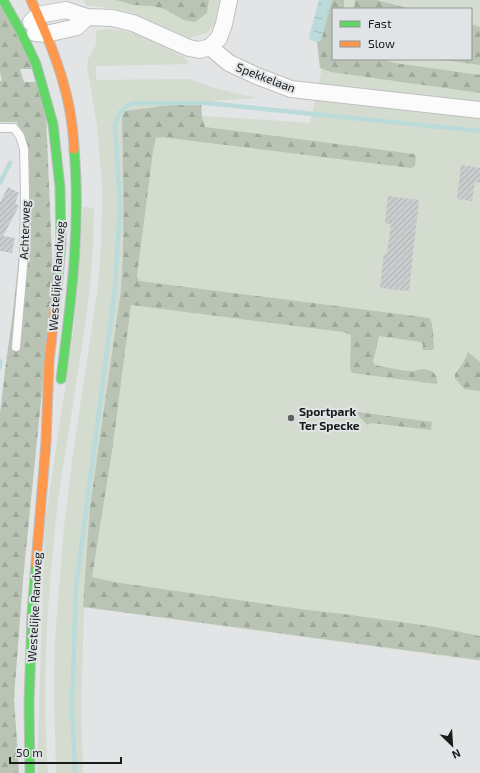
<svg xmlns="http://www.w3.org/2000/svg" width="480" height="773" font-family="'Exo 2',sans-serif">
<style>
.grass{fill:#d3dcce}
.forest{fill:url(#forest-firs)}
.water{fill:url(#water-ripples)}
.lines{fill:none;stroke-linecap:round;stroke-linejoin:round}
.stream{stroke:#bbdada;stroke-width:4.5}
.building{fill:url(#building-hatch)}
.lane-casing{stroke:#bfc0c1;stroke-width:10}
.street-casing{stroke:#bfc0c1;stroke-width:18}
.fast-casing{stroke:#bebfbf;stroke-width:11}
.slow-casing{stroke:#bebfbf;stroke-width:11}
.lane{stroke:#fbfbfb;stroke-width:8}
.street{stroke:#fbfbfb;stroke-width:16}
.fast{stroke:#63d668;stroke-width:9}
.slow{stroke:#ff974d;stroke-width:9}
.poi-dot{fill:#606162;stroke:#e1e4e6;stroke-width:1.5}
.labels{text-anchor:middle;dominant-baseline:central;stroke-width:4;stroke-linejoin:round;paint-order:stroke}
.street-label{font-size:12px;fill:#1a1b1b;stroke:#e1e4e6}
.poi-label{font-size:12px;font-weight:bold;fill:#1a1b1b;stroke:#e1e4e6;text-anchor:start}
</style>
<defs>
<pattern id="forest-firs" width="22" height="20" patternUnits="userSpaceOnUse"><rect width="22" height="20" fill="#bac4b5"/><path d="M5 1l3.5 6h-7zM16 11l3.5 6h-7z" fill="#9fa89b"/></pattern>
<pattern id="water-ripples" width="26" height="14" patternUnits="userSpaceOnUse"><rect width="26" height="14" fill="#bbdada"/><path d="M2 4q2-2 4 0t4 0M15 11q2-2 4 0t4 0" fill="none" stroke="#a0baba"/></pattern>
<pattern id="building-hatch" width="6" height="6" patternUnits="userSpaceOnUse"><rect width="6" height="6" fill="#cacbcc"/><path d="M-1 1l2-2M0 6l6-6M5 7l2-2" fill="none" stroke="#adaeaf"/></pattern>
</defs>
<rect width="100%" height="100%" fill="#e2e4e5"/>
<g class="grass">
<polygon points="84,0 116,0 133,5 152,6 164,9 184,20 207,13 209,0 221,0 219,15 215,25 207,33 189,38 131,12 109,8 86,5"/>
<polygon points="338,0 480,0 480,661 84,607 81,710 83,773 56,773 54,689 55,639 64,528 73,454 98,287 101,245 102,208 102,184 100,161 97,125 87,66 88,59 96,45 96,31 105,29 121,30 150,37 164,47 184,57 189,64 96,66 96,80 189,79 211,87 256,98 194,102 128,111 310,123 333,20 333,59 471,59 471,9 335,9"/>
<path d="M83 207 94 208 93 245 90 287 85 326 58 500C48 590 41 682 48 773H37L45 523 74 328Z"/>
</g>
<g class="forest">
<polygon points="0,0 33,69 20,69 24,82 36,82 46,114 53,281 23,580 14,698 19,773 0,773 0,414 5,370 13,312 22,228 24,206 20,178 25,155 17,122 0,122 0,81 2,81 0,72"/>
<polygon points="116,0 209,0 207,13 195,22 184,20 164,9 152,6 133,5"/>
<polygon points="332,0 344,0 344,9 333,9 333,59 381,59 395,63 480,75 480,93 331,72 320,68 317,42 321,40"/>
<polygon points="355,0 376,0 411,9 354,9"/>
<polygon points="471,24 480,27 480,65 436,59 471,59"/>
<path d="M194 102H201L202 118 205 127 414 154 416 157 415 166 411 168 161 137 156 138 153 151 137 276 139 281 430 318C434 328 433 338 434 348L432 350H422L423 345 421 342 379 336 373 362 375 365C386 367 398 370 409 371 414 372 417 370 422 369 431 368 439 375 437 384L352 373 350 369 351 335 343 332 131 305 113 444 92 577 114 582 308 610 344 614 436 627 480 636V660L83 607 90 507 121 290C125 232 123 175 122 117L125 111Z"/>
<polygon points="468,352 480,362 480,391 464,389 455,378 455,374 463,363"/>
<polygon points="358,412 432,422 431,430 371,423 367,425 356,413"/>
</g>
<polygon class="water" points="319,0 332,0 321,40 317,42 310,40 309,37"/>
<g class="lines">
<g class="stream">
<polyline points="0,183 10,163"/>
<polyline points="0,361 0,367"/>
<path d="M75 773 72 707 76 587 115 289 120 205 115 125C119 112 121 108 134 103H206L480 131"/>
</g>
</g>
<g class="building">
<polygon points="461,165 480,168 480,183 475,182 472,201 457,199"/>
<polygon points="8,187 19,193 15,203 19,206 3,236 15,238 12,253 0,251 0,202"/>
<polygon points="388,196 419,200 409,291 380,288 384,253 387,254 391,224 385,223"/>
</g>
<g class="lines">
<g class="lane-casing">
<polyline id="lane" points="0,128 14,128 20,136 24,149 25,194 24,255 16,347"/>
</g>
<g class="street-casing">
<g id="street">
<polyline points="31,22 38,15 66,10 87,17 112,18 133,23 189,48 200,50 210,47"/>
<polyline points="35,33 46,34 77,27 87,17"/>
<polyline points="210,47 229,63 257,76 291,89 480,110"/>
<polyline points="210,47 219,38 224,24 229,0"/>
</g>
</g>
<g class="fast-casing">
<g id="fast">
<polyline points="3,0 21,32 36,64 53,124 60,187 61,244 57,288"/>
<path d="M61 379C71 303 81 226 74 149"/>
<polyline points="30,773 29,704 32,613 36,564"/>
</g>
</g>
<g class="slow-casing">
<g id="slow">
<path d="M31 0C49 39 67 82 72 125 73 133 74 141 74 149"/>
<polyline points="36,564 46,442 49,362 57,288"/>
</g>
</g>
<use href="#lane" class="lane"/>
<use href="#street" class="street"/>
<use href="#fast" class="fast"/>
<use href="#slow" class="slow"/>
</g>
<circle class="poi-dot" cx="291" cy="418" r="4"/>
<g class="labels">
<g class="street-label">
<text transform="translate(266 77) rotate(21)">Spekkelaan</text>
<text transform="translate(24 230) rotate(-88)">Achterweg</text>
<text transform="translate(56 276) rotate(-86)">Westelijke Randweg</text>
<text transform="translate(34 607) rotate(-87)">Westelijke Randweg</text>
</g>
<g class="poi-label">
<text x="299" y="411">Sportpark<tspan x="299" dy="14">Ter Specke</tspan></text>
</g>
</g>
<rect x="332" y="8" width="140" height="52" fill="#e1e4e6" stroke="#919495"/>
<rect x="340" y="21" width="20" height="6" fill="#63d668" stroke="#919495"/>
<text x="368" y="28" font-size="12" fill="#1a1b1b">Fast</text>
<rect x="340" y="41" width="20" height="6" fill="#ff974d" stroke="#919495"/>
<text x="368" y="48" font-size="12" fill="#1a1b1b">Slow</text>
<g transform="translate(452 745) rotate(155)" stroke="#e1e4e6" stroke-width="3" paint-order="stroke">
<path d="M0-3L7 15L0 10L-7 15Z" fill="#1a1b1b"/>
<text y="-6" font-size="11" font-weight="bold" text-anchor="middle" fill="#1a1b1b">N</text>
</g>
<path d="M10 757v6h111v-6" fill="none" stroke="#1a1b1b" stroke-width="2"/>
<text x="16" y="757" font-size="12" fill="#1a1b1b" stroke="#e1e4e6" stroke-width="3" paint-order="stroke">50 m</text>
</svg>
